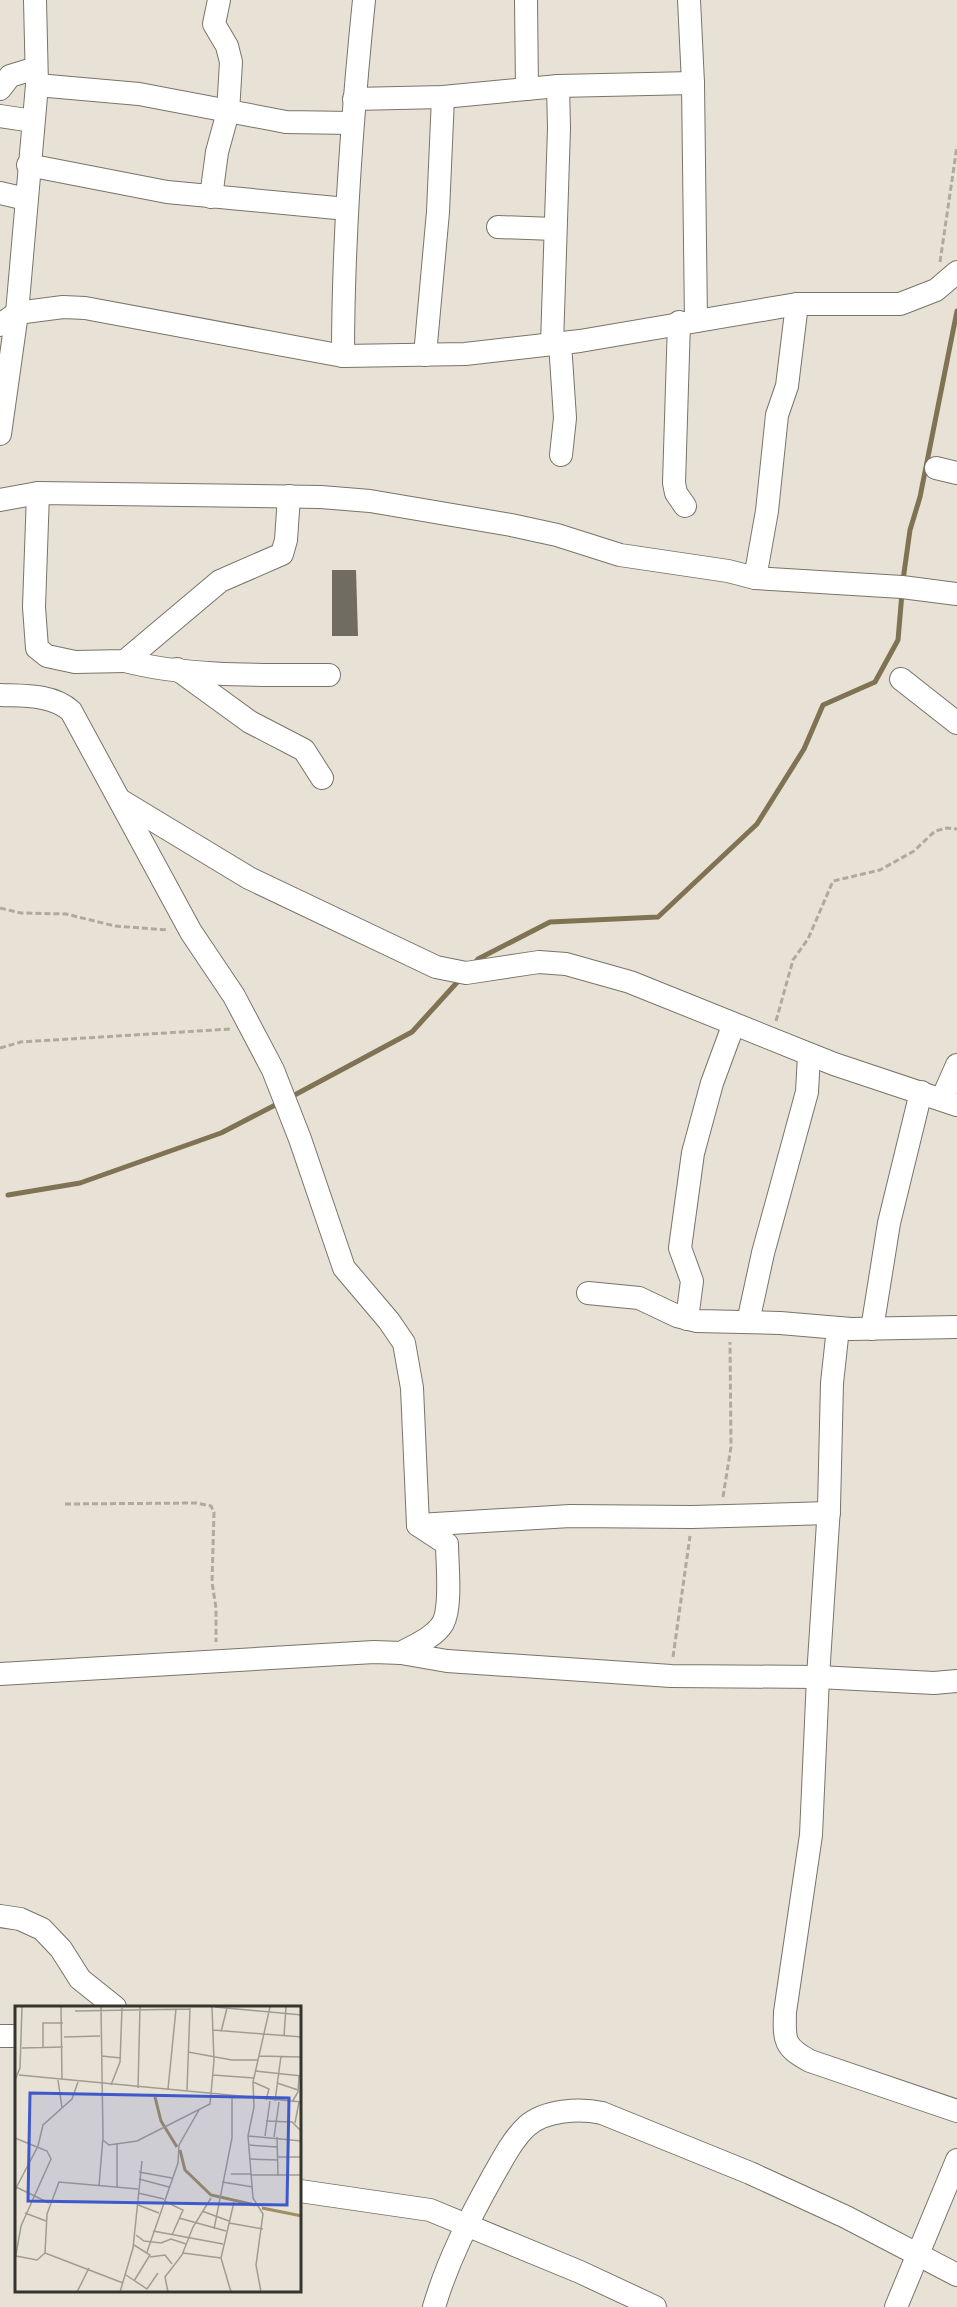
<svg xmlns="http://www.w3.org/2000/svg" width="957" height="2307" font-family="Quicksand,sans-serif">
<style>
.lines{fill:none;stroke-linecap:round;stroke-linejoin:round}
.stream{stroke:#807353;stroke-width:5}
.building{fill:#716c61}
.minor-casing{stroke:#797469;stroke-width:24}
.path{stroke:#aeaaa0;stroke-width:3;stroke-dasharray:6 3;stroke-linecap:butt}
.minor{stroke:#fff;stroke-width:22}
.inset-river{fill:none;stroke:#9f8e62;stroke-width:3}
.inset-road{fill:none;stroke:#a09c93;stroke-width:1.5}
.view{fill:#3f58cb;fill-opacity:0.15;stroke:#3f58cb;stroke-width:3}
.inset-edge{fill:none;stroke:#36342f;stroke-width:3}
</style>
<rect width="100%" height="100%" fill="#e7e2d5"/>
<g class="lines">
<g class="stream">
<polyline points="903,580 910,530 920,497 957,311"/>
<polyline points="473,965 478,959 550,922 658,917 757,824 804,749 823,705 875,682 898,640 902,593"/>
<polyline points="289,1098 412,1032 461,978"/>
<polyline points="8,1195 80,1183 221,1133 281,1102"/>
</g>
</g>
<polygon class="building" points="332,570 356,570 358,636 332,636"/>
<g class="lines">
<g class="minor-casing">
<g id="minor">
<polyline points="526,0 527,89"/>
<polyline points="689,0 693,83 696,321"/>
<polyline points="37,85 139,94 286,122 352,123"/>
<polyline points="0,89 10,76 36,68"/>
<polyline points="354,99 443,97 558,86 693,83"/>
<polyline points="0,116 33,121"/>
<polyline points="28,165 167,192 347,209"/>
<polyline points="0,193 26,199"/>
<polyline points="211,197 217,152 228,112 231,62 227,46 214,24 219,0"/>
<polyline points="498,227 554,229"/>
<polyline points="679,322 674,483 676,493 685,506"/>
<polyline points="0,325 17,313 63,307 85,308 343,356 465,354 580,341 797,304 900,304 936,290 957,272"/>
<polyline points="560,343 565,418 561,455"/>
<polyline points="552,344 559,128 558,86"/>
<polyline points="425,355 438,212 443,97"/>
<path d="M343 356C343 237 352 118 364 0"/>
<polyline points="0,434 17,313 37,85 35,0"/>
<polyline points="936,468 957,473"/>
<polyline points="38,493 34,607 37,648 47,656 75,662 125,661 220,581 282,554 286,540 289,496"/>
<polyline points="0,500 38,493 321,497 370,501 511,525 557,535 620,555 728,571 755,578 902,587 957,594"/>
<polyline points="755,578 767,511 777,415 787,386 797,304"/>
<path d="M125 661C186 677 265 675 329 675"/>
<polyline points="177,669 250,722 304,750 322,778"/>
<polyline points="901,679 957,723"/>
<path d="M0 695C24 696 52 694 71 711L191 932 234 996 273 1070 300 1139 344 1268 389 1321 404 1343 412 1388 418 1525 447 1544C447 1563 452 1606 443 1623 435 1637 415 1645 401 1653"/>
<polyline points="120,800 249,878 436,967 466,973 539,962 566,964 630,982 834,1064 957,1105"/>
<polyline points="942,1099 957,1065"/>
<polyline points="588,1293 639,1298 677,1316 697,1321 780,1323 851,1329 957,1327"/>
<polyline points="687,1319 692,1281 680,1248 693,1153 712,1083 733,1026"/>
<polyline points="748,1322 763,1253 807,1092 809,1055"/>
<path d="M838 1328 832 1383 829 1507 818 1677 811 1835 785 2012C784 2041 784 2047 810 2061L957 2111"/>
<polyline points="872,1329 889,1223 921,1092"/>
<polyline points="418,1525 570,1516 692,1517 829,1513"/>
<polyline points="0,1674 374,1652 401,1653 447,1661 671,1676 818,1677 934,1683 957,1681"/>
<polyline points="0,1916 20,1919 42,1929 61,1949 80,1979 115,2007"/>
<polyline points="0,2036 16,2036"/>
<polyline points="300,2191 430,2210 580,2272 655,2307"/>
<path d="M434 2307C448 2260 469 2219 493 2176 503 2159 512 2140 527 2126 545 2110 580 2108 602 2113L750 2173 846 2217 957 2275"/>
<polyline points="896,2307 957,2160"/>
</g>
</g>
<g class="path">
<polyline points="940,262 957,146"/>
<polyline points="0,908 21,913 66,914 115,926 168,930"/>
<polyline points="776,1021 793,960 808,939 833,881 880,870 914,851 935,831 947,828 957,829"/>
<polyline points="0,1048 21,1042 230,1029"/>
<polyline points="723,1497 731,1447 730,1342"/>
<polyline points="65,1504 196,1503 211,1506 214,1512 212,1582 216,1608 216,1642"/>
<polyline points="673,1657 690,1536"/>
</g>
<use href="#minor" class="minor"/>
</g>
<g transform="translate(15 2006)">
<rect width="286" height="286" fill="#e7e2d5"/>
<path class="inset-river" d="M140 91 146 115 162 141M165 144 170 164 196 189 240 199M247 202 287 210"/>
<path class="inset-road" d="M46 1 47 74M200 1 287 9M60 5 175 3M198 24 287 31M206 26 212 2M269 30 271 1M49 31 85 30M7 42 48 41M28 42V17H48M173 46 217 54H243M86 50 106 52M244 50 287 51M240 65 287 70M4 69 287 96M198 69 239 72M0 74 5 62 7 1M43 74 47 102M238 76 254 83 251 94M262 77 283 84M96 79 105 56 107 2M123 82 125 1M153 83 161 3M172 84 175 2M260 95 266 50M277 96 283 86 284 70M251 115 277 116 285 124M280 117 284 96M233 130 287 135M250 130 255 95M259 131 264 96M262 131 263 170M0 132 32 145 36 153 6 220 0 254M88 134 94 139 122 135 195 98 199 55 197 1M102 137V182M233 139 262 141M263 151H287M234 153 263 154M124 166 157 172M216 168H236M236 169H287M124 173 154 181M207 176 238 181M84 180 88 131 86 1M1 181 34 197M0 184 23 140 28 119 57 93 63 76M123 187 149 193M149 195 168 204 157 229M123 199 144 207M187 205 214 215M10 207 31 215M164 212 211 225M214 217 248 223M199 223 217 132V90M138 225 208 238M121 229 129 235 146 237 156 233 171 238M119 239 135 249 119 275M132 246 163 157 164 139 184 104M168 247 206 252M1 250 22 254 30 247M135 251 150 249 157 258M111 269 132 283 143 267M108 277 30 247 32 208 44 176 123 183M62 286 74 262M105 286 118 242 127 155M153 286 150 271 167 249 178 221 196 192M216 286 206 252 219 196M246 286 241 259 248 208 238 192 233 130 239 101 238 76 255 1"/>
<path class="view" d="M15 87 274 92 272 199 13 195Z"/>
<rect width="286" height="286" class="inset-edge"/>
</g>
</svg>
